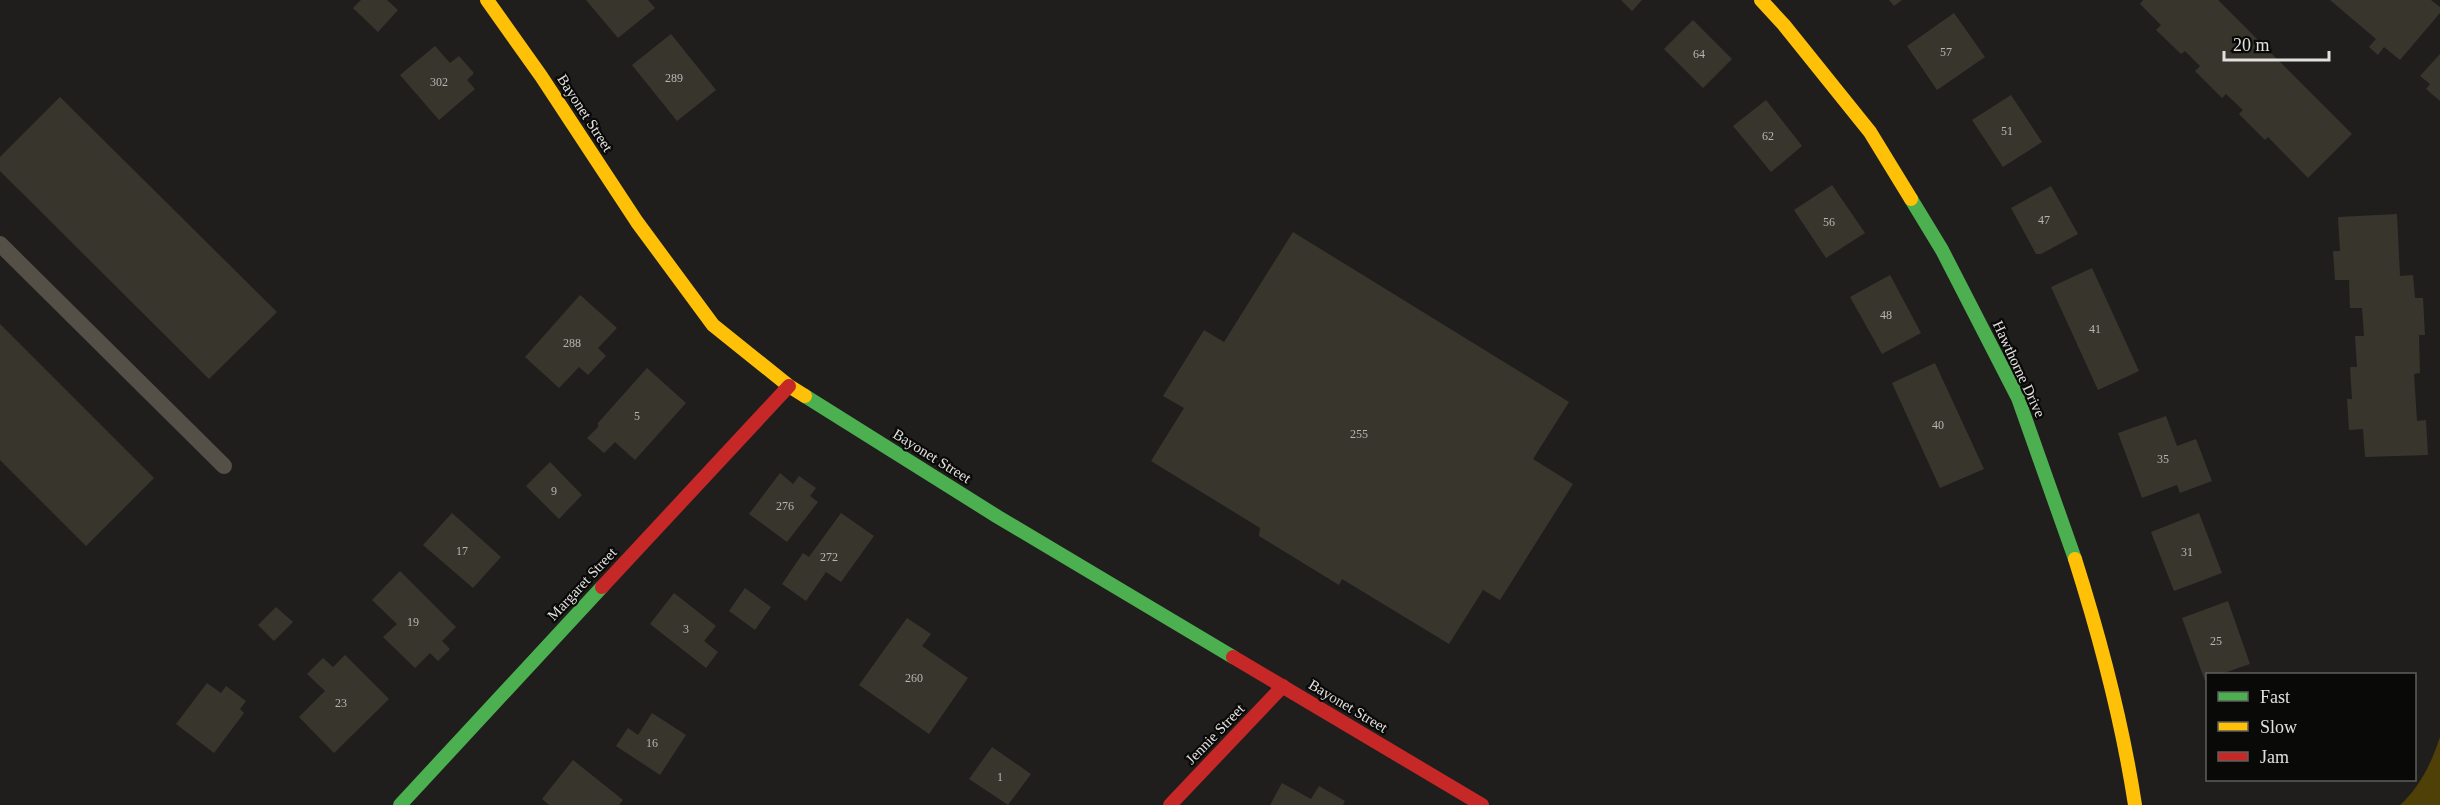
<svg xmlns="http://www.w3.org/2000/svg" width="2440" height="805" font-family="Georgia,serif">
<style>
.green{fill:#4f4007}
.building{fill:#38352d}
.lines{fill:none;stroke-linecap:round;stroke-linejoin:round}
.lane{stroke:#545048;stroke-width:16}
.fast{stroke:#4caf50;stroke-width:14}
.slow{stroke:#ffc107;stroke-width:14}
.jam{stroke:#c62828;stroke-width:14}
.labels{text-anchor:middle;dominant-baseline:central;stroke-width:4.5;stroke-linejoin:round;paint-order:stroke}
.number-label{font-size:12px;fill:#b7b5b2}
.street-label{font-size:15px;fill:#e1e0de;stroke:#090908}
</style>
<rect width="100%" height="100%" fill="#1f1e1d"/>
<path class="green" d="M2440 737V805H2400C2420 787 2432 762 2440 737Z"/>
<g class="building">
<polygon points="361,0 387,0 398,10 378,32 353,8"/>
<polygon points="586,0 648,0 655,8 618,38"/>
<polygon points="1621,0 1642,0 1632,11"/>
<polygon points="1889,0 1902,0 1894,6"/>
<polygon points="2143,0 2218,0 2352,134 2308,178 2268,137 2265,140 2239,114 2243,110 2226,94 2222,98 2195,71 2200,66 2185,51 2181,54 2156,30 2161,25 2140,4"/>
<polygon points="2330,0 2431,0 2440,7 2440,13 2400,60 2384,47 2378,55 2369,47 2376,39"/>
<polygon points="1954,13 1985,57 1937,90 1907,46"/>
<polygon points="1693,20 1732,59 1703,88 1664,49"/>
<polygon points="671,34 716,90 677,121 632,65"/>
<polygon points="435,46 450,63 459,56 474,73 467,80 475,89 439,120 400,75"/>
<polygon points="2440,54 2440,101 2426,89 2430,84 2420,76"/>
<polygon points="2011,95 2042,142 2003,167 1972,120"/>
<polygon points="60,97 277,312 209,379 0,171 0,157"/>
<polygon points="1766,100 1802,146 1771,172 1733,126"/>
<polygon points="1832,185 1865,233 1826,258 1794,210"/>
<polygon points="2051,186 2078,234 2041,254 2036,254 2011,208"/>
<polygon points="2397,214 2400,276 2413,275 2415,298 2423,298 2425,335 2419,335 2420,373 2414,374 2417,421 2426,420 2428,455 2365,457 2363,429 2349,430 2347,399 2352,399 2350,367 2357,367 2355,336 2364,336 2362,308 2350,308 2349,280 2335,280 2333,251 2340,251 2338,217"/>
<polygon points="1293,232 1569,402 1533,459 1573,484 1500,600 1483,590 1449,644 1342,579 1339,585 1259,536 1260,528 1151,461 1184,408 1163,396 1204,330 1224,342"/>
<polygon points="2092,268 2139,371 2098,390 2051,287"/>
<polygon points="1890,275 1921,333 1882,354 1850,297"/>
<polygon points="580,295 617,328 598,348 606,356 588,375 579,367 559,388 525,357"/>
<polygon points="0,324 154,478 86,546 0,460"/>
<polygon points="1935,363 1984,469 1940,488 1892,383"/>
<polygon points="647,368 686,403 635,460 615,442 604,453 587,438 598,427 598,423"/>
<polygon points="2166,416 2177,446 2196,439 2212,481 2180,493 2177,485 2142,498 2118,433"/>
<polygon points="550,462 582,495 559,519 526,486"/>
<polygon points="780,473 793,484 799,476 816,488 810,496 818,502 787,542 749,514"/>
<polygon points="452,513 501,557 473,588 423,545"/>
<polygon points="841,513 874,536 841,582 826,572 806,601 782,584 803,553 809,557"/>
<polygon points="2199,513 2222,573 2174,591 2151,532"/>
<polygon points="400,571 456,627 442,641 450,649 438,661 430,653 415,668 383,637 397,624 372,600"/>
<polygon points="745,588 771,607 755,630 729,611"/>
<polygon points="674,593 716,626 704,641 718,652 706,668 650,624"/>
<polygon points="2228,601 2250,664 2221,674 2208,674 2208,679 2205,681 2182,618"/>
<polygon points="276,607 293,622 274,641 258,625"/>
<polygon points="907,618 931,634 922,646 968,678 929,734 859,685"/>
<polygon points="345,655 389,699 334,753 299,717 325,691 307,674 323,658 333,667"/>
<polygon points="207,683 221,693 226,686 246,701 240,709 244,713 214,753 176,724"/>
<polygon points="652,713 686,735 660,775 616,746 628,728 638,735"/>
<polygon points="992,747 1031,774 1008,805 969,779"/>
<polygon points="573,760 623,800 619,805 549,805 542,799"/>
<polygon points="1282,783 1311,799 1319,786 1345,801 1343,805 1270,805"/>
</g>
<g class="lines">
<polyline class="lane" points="0,244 224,466"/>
<g class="fast">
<polyline points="1911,199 1942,250 2018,398 2075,559"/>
<polyline points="805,396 998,517 1233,657"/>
<polyline points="400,805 602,587"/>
</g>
<g class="slow">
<polyline points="487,0 541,76 637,222 713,325 789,386 805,396"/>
<polyline points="1761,0 1784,25 1870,132 1911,199"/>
<path d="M2075 559C2101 641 2122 720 2135 805"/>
</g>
<g class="jam">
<polyline points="602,587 789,386"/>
<polyline points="1233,657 1482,805"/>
<polyline points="1170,805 1283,686"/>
</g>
</g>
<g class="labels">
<g class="number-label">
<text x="1946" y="52">57</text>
<text x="1699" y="54">64</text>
<text x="674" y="78">289</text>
<text x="439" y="82">302</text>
<text x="2007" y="131">51</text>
<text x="1768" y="136">62</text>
<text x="2044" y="220">47</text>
<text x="1829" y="222">56</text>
<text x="1886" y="315">48</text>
<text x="2095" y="329">41</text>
<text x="572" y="343">288</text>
<text x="637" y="416">5</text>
<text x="1938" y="425">40</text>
<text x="1359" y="434">255</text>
<text x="2163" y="459">35</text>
<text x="554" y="491">9</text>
<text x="785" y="506">276</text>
<text x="462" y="551">17</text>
<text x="2187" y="552">31</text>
<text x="829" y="557">272</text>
<text x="413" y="622">19</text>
<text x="686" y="629">3</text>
<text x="2216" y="641">25</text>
<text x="914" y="678">260</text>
<text x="341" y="703">23</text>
<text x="652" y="743">16</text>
<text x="1000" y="777">1</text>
</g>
<g class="street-label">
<text transform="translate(585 113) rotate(57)">Bayonet Street</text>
<text transform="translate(2019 369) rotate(65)">Hawthorne Drive</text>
<text transform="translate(932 456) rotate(32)">Bayonet Street</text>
<text transform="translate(582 584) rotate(-47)">Margaret Street</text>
<text transform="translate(1348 706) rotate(31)">Bayonet Street</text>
<text transform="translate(1215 734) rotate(-46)">Jennie Street</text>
</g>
</g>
<rect x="2206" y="673" width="210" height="108" fill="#090908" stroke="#5f5f5e" stroke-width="1.5"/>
<rect x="2218" y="692" width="30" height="9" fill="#4caf50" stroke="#5f5f5e" stroke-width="1.5"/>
<text x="2260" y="703" font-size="18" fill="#e1e0de">Fast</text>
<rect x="2218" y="722" width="30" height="9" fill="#ffc107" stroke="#5f5f5e" stroke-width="1.5"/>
<text x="2260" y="733" font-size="18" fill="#e1e0de">Slow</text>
<rect x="2218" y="752" width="30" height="9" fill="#c62828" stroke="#5f5f5e" stroke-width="1.5"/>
<text x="2260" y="763" font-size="18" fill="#e1e0de">Jam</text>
<path d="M2224 51v9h105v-9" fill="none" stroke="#e1e0de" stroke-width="3"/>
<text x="2233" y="51" font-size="18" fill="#e1e0de" stroke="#090908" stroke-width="4.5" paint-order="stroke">20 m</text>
</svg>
